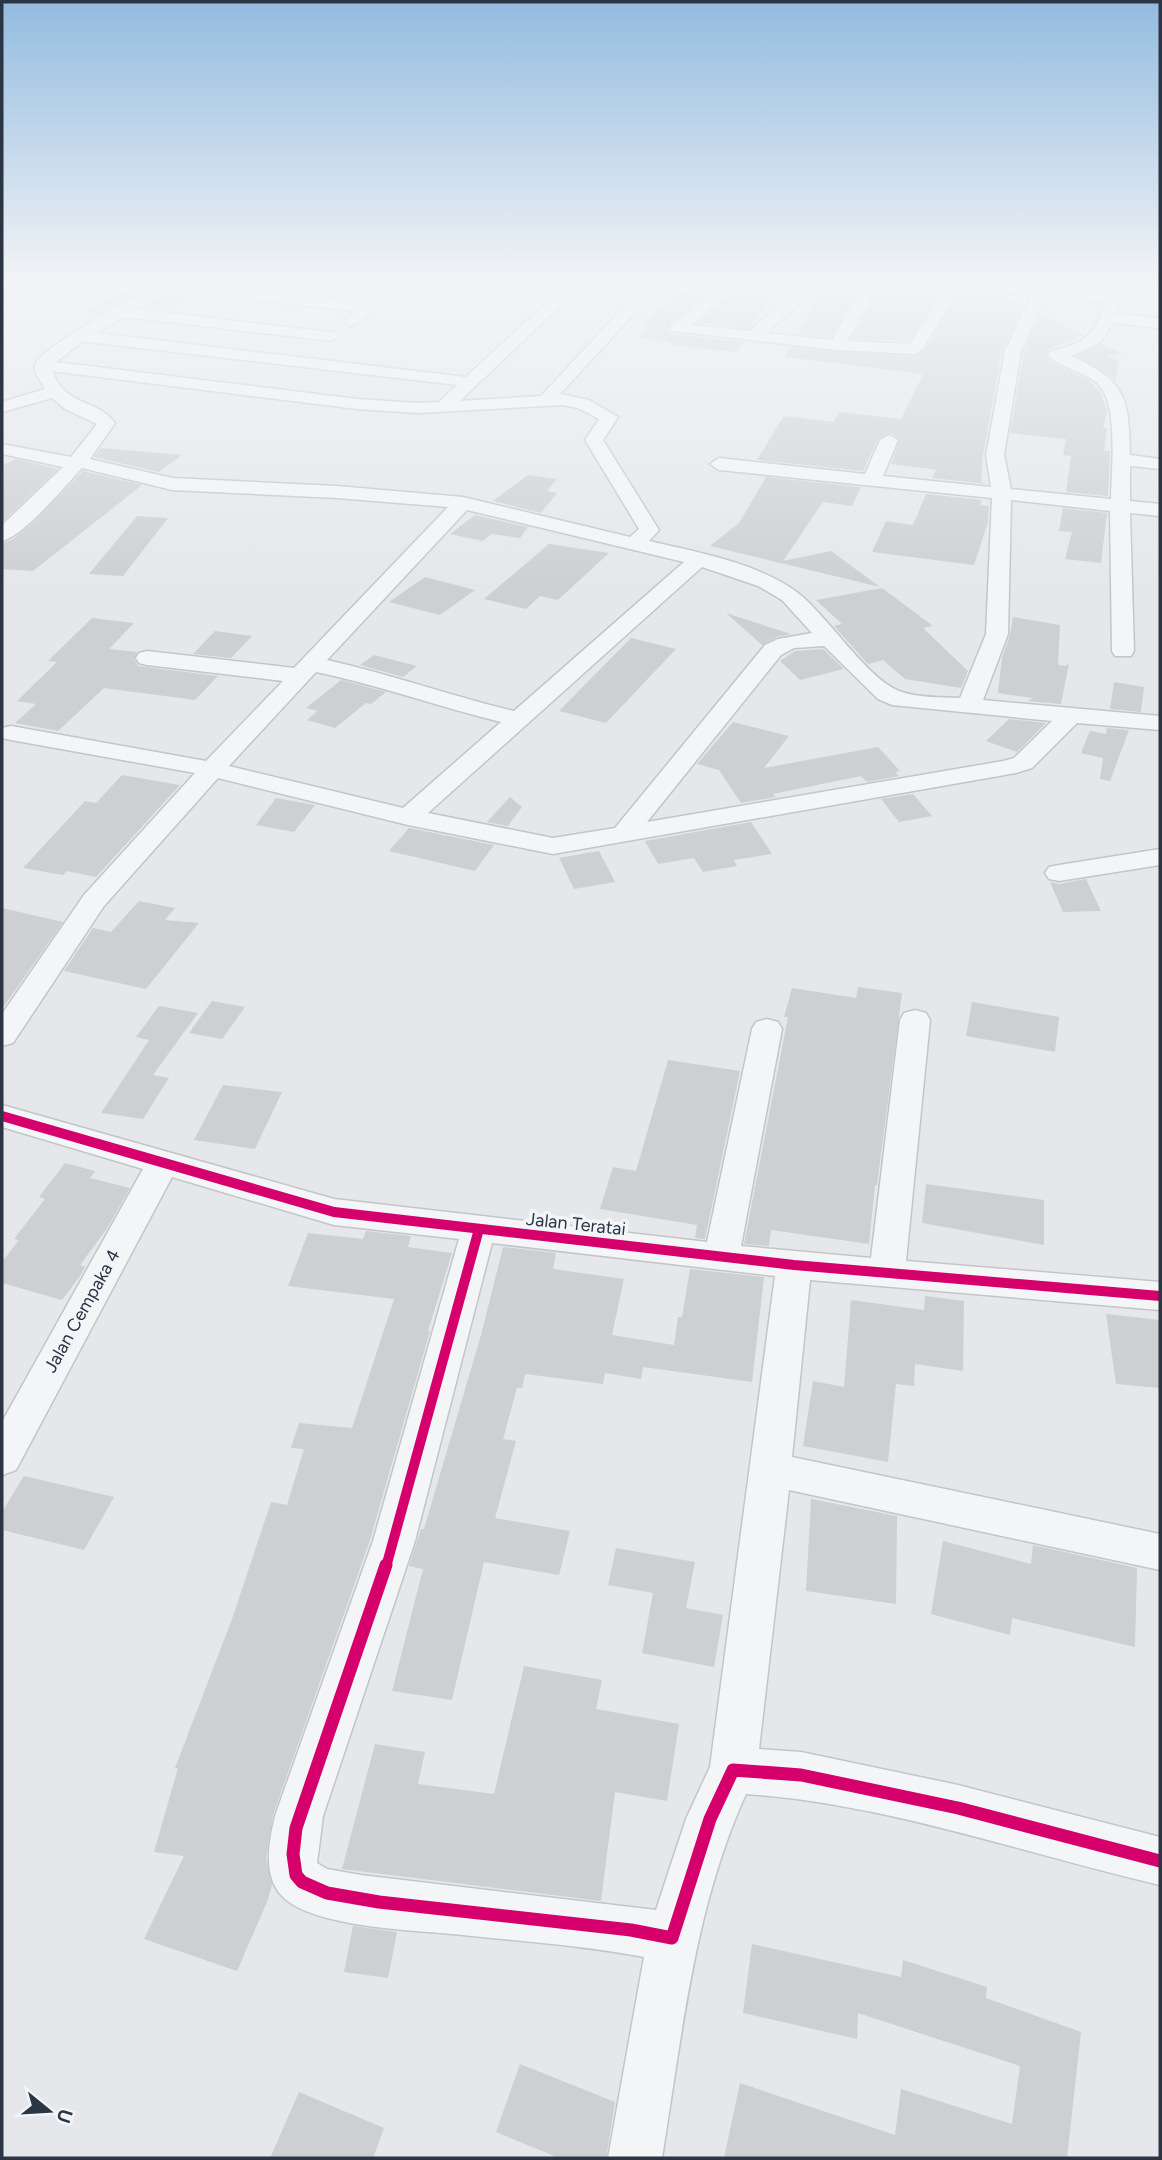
<svg xmlns="http://www.w3.org/2000/svg" width="1162" height="2160" font-family="Figtree,sans-serif">
<style>
.building{fill:#cdcfd2}
.lines{fill:none;stroke-linecap:round;stroke-linejoin:round}
.minor-casing{stroke:#c3c5c8;stroke-width:3}
.minor{fill:#f4f5f6;fill-rule:evenodd}
.cycleway-far1-casing{stroke:#f3f6f8;stroke-width:15}
.cycleway-casing{stroke:#f3f6f8;stroke-width:18}
.cycleway-far1{stroke:#d6006c;stroke-width:10}
.cycleway{stroke:#d6006c;stroke-width:13}
.labels{text-anchor:middle;dominant-baseline:central;stroke-width:7;stroke-linejoin:round;paint-order:stroke}
.street-label{font-size:18px;fill:#2c3543;stroke:#f3f6f8}
</style>
<rect width="100%" height="100%" fill="#e5e7ea"/>
<g class="building">
<polygon points="690,285 720,285 670,323 667,330 672,334 743,342 736,352 668,345 671,342 639,338 650,325 641,324"/>
<polygon points="744,285 781,285 749,328 698,323"/>
<polygon points="827,285 862,285 831,337 798,334"/>
<polygon points="881,285 944,285 909,341 851,339"/>
<polygon points="130,287 146,288 102,313 84,312"/>
<polygon points="960,291 1000,295 1024,307 1002,351 983,455 981,482 988,484 932,478 936,470 932,469 891,464 900,439 890,433 878,439 863,471 757,460 784,416 834,422 839,412 901,419 923,374 785,357 790,347 916,356 925,350"/>
<polygon points="169,294 188,296 167,310 145,307"/>
<polygon points="1040,315 1084,335 1049,349 1045,355 1057,365 1089,380 1101,393 1107,412 1103,428 1107,428 1104,451 1110,451 1108,496 1066,492 1071,456 1063,455 1066,439 1010,433 1024,352"/>
<polygon points="1102,344 1122,354 1107,356 1119,361 1115,380 1077,356"/>
<polygon points="101,448 182,455 159,472 94,457"/>
<polygon points="15,459 58,469 2,522 2,466"/>
<polygon points="83,471 142,485 33,571 2,569 2,544 13,539 34,522"/>
<polygon points="528,475 557,479 547,491 557,493 541,513 493,501"/>
<polygon points="766,477 861,487 852,506 823,502 783,561 831,551 880,587 710,546 739,523"/>
<polygon points="926,494 982,500 980,505 989,506 988,522 974,565 872,552 886,521 913,525"/>
<polygon points="1063,508 1107,513 1101,563 1065,559 1072,532 1059,531"/>
<polygon points="475,515 528,527 520,538 491,534 483,541 450,534"/>
<polygon points="137,516 168,518 123,576 89,574"/>
<polygon points="549,544 609,553 558,600 540,596 526,609 484,599"/>
<polygon points="425,577 475,590 440,615 389,602"/>
<polygon points="882,588 933,626 923,628 968,671 961,688 905,679 883,660 868,664 834,626 842,624 816,600"/>
<polygon points="726,613 791,634 777,637 762,645"/>
<polygon points="1013,617 1060,625 1058,665 1066,666 1069,663 1061,704 1028,701 1032,698 998,693 1002,658 1010,635"/>
<polygon points="92,618 134,623 109,649 137,652 134,659 138,666 218,676 195,700 104,688 58,731 15,723 36,704 17,701 57,662 48,661"/>
<polygon points="215,631 252,636 231,658 193,654"/>
<polygon points="631,638 676,649 606,723 559,711"/>
<polygon points="823,649 844,669 800,680 780,661 795,651"/>
<polygon points="374,655 417,666 403,677 360,665"/>
<polygon points="341,680 386,692 371,704 366,703 335,728 307,720 318,711 306,708"/>
<polygon points="1114,682 1144,687 1141,712 1110,709"/>
<polygon points="1009,719 1046,723 1017,752 986,741"/>
<polygon points="733,722 789,736 764,768 878,747 900,771 895,772 899,776 867,782 861,776 773,794 776,797 741,803 719,770 697,764"/>
<polygon points="1107,728 1129,730 1110,781 1100,779 1103,758 1081,753 1090,731 1106,734"/>
<polygon points="122,775 180,785 96,877 67,871 63,875 23,868 85,801 96,803"/>
<polygon points="913,794 932,816 899,822 881,799"/>
<polygon points="510,797 522,807 508,826 487,822"/>
<polygon points="276,798 315,805 294,832 256,825"/>
<polygon points="751,822 772,854 734,860 737,866 703,872 694,858 658,864 645,841"/>
<polygon points="409,828 494,845 475,871 389,851"/>
<polygon points="599,851 615,882 574,889 559,858"/>
<polygon points="1086,879 1101,911 1063,912 1050,882 1059,884"/>
<polygon points="139,901 175,908 165,920 199,923 146,989 64,971 93,928 111,932"/>
<polygon points="2,908 63,922 2,1009"/>
<polygon points="858,987 902,993 877,1185 875,1185 869,1244 771,1230 769,1246 744,1244 788,1017 784,1017 792,988 856,998"/>
<polygon points="212,1001 245,1007 222,1039 189,1033"/>
<polygon points="972,1002 1059,1017 1055,1052 966,1036"/>
<polygon points="159,1006 198,1013 153,1075 169,1078 143,1119 101,1113 149,1040 136,1037"/>
<polygon points="668,1060 740,1071 705,1239 695,1238 697,1225 600,1209 613,1167 636,1171"/>
<polygon points="223,1085 282,1092 255,1149 194,1140"/>
<polygon points="65,1163 95,1171 90,1178 130,1188 106,1230 80,1265 85,1267 80,1276 62,1300 2,1283 2,1262 19,1240 14,1239 45,1199 39,1197"/>
<polygon points="926,1184 1044,1200 1044,1245 922,1223"/>
<polygon points="366,1231 411,1236 408,1247 452,1253 428,1331 430,1331 370,1540 273,1815 266,1858 272,1885 267,1902 237,1971 144,1939 184,1856 154,1852 178,1768 175,1768 232,1619 271,1502 287,1505 304,1449 291,1448 299,1423 352,1428 394,1299 288,1286 308,1233 363,1239"/>
<polygon points="503,1247 556,1253 553,1269 624,1279 612,1335 674,1345 678,1317 682,1317 690,1269 764,1277 752,1382 643,1367 641,1379 605,1373 603,1384 525,1374 522,1388 517,1388 503,1439 516,1441 495,1518 570,1531 559,1575 484,1562 452,1700 392,1691 423,1569 409,1566 421,1529 424,1529 481,1335"/>
<polygon points="925,1296 964,1301 963,1371 915,1364 914,1386 896,1384 888,1462 803,1446 813,1381 844,1387 851,1300 924,1310"/>
<polygon points="1106,1314 1160,1320 1160,1388 1116,1384"/>
<polygon points="24,1476 114,1497 84,1550 2,1530 2,1512"/>
<polygon points="811,1499 897,1516 896,1604 806,1591"/>
<polygon points="943,1541 1031,1564 1033,1545 1137,1568 1135,1647 1012,1618 1010,1635 931,1614"/>
<polygon points="616,1548 695,1562 686,1608 723,1615 714,1667 642,1653 653,1593 608,1585"/>
<polygon points="524,1666 602,1680 596,1709 679,1724 667,1801 615,1792 601,1901 342,1869 375,1744 425,1752 418,1784 494,1794"/>
<polygon points="353,1926 397,1932 388,1978 344,1972"/>
<polygon points="752,1944 901,1977 903,1960 987,1987 986,1998 1081,2032 1067,2158 724,2158 740,2083 895,2135 901,2089 1012,2124 1020,2066 858,2013 857,2039 743,2013"/>
<polygon points="520,2064 615,2102 606,2158 559,2158 496,2132"/>
<polygon points="299,2092 384,2128 373,2158 270,2158"/>
</g>
<g class="lines">
<g class="minor-casing">
<g id="minor">
<path d="M157 285H188L365 303 389 285H405L356 324 351 326 343 321 354 311 168 291 137 309 337 333 339 336 331 341 124 317 96 333 466 377 558 292 600 287 645 292 647 295 643 304 560 394 589 400 618 417 603 440 659 530 649 541C697 552 753 562 794 590 826 612 867 681 902 692 919 698 942 697 960 698L986 634 992 498 719 470 710 464 719 458 865 474 880 440 889 435 898 440 883 476 991 487 986 455 1005 351 1032 295 976 289 969 285H1024L1107 293 1110 285H1124L1116 314 1160 318V328L1113 323 1100 343 1071 356C1126 381 1129 397 1130 455L1160 459V469L1130 466V501L1160 504V516L1130 513 1134 651 1131 656H1115L1112 651 1110 511 1011 500 1008 634 983 700 1160 716V730L1077 723 1032 768 1016 773 553 854 408 825 218 778 104 906 13 1043 2 1046V1014L84 895 195 773 11 740 2 738V728L11 726 206 761 283 681 147 665 139 663 136 658 139 653 147 651 294 668 448 507 337 498 172 490 82 468C65 486 24 536 2 541V525L63 467 2 454V444L71 457 97 424 65 409 52 398 2 412V402L45 389C42 383 33 372 35 365 41 346 137 297 157 285ZM600 295 631 299 541 396 460 401 567 299ZM1046 296 1105 302C1095 337 1085 342 1050 352L1048 355C1060 368 1082 371 1096 382 1120 401 1111 471 1111 499L1011 489 1004 455 1021 351ZM83 341 88 342 457 385 439 402 418 403 357 399 56 362ZM52 371 357 409 418 413 562 405 578 408 599 419 585 440 639 529 630 537 463 497 337 486 172 478 90 459 115 423C96 398 67 408 52 371ZM467 510 684 562 514 711C451 696 390 674 327 660ZM702 567 758 586 782 600 812 633 778 639 765 645 615 828 553 838 428 813ZM824 646 878 699 892 705 1052 721 1014 758 1003 761 647 822 781 655 794 648ZM316 672C379 685 439 707 501 722L403 808 229 766Z"/>
<polygon points="725,285 741,285 691,325 750,331 803,285 819,285 767,333 832,340 865,285 879,285 847,341 910,344 947,285 961,285 923,349 915,354 837,350 672,331 669,328 672,325"/>
<polygon points="1160,849 1160,865 1059,881 1049,879 1045,873 1049,867 1059,865"/>
<path d="M915 1010 926 1013 930 1020 906 1261 1160 1282V1310L810 1280 792 1457 1160 1534V1570L789 1490 759 1749 801 1752 958 1785 1160 1837V1885C1023 1853 888 1804 746 1794 694 1908 682 2035 662 2158H608L644 1957C581 1945 516 1941 453 1934 411 1930 313 1927 283 1897 262 1877 269 1841 275 1816L373 1541 459 1239 334 1225 172 1177 16 1470 2 1475V1422L143 1169 2 1127V1105L334 1199 707 1242 752 1029 756 1022 767 1019 778 1022 782 1029 741 1246 871 1258 900 1020 904 1013ZM492 1243 775 1276 710 1767 686 1819 656 1910 361 1875 327 1869 317 1863 323 1816 415 1541Z"/>
</g>
</g>
<use href="#minor" class="minor"/>
<g class="cycleway-far1-casing">
<g id="cycleway-far1">
<polyline points="2,1116 334,1212 794,1265 1160,1296"/>
<polyline points="386,1567 479,1229"/>
</g>
</g>
<g class="cycleway-casing">
<polyline id="cycleway" points="386,1565 296,1828 293,1854 296,1875 302,1882 327,1893 379,1902 631,1930 672,1938 710,1819 733,1770 801,1775 958,1808 1160,1861"/>
</g>
<use href="#cycleway-far1" class="cycleway-far1"/>
<use href="#cycleway" class="cycleway"/>
</g>
<linearGradient id="sky" x2="0" y2="1"><stop stop-color="#93bbe0"/><stop offset="0.48" stop-color="#f3f4f6"/><stop offset="1" stop-color="#f3f4f6" stop-opacity="0"/></linearGradient>
<rect width="1162" height="588" fill="url(#sky)"/>
<g class="labels">
<g class="street-label">
<text transform="translate(576 1224) rotate(6)">Jalan Teratai</text>
<text transform="translate(82 1311) rotate(-61)">Jalan Cempaka 4</text>
</g>
</g>
<rect width="1162" height="2160" fill="none" stroke="#2c3543" stroke-width="7"/>
<g transform="translate(49 2111) rotate(108)" stroke="#f3f6f8" stroke-width="5" paint-order="stroke">
<path d="M0-5L12 26L0 18L-12 26Z" fill="#2c3543"/>
<text y="-10" font-size="19" font-weight="bold" text-anchor="middle" fill="#2c3543">U</text>
</g>
</svg>
